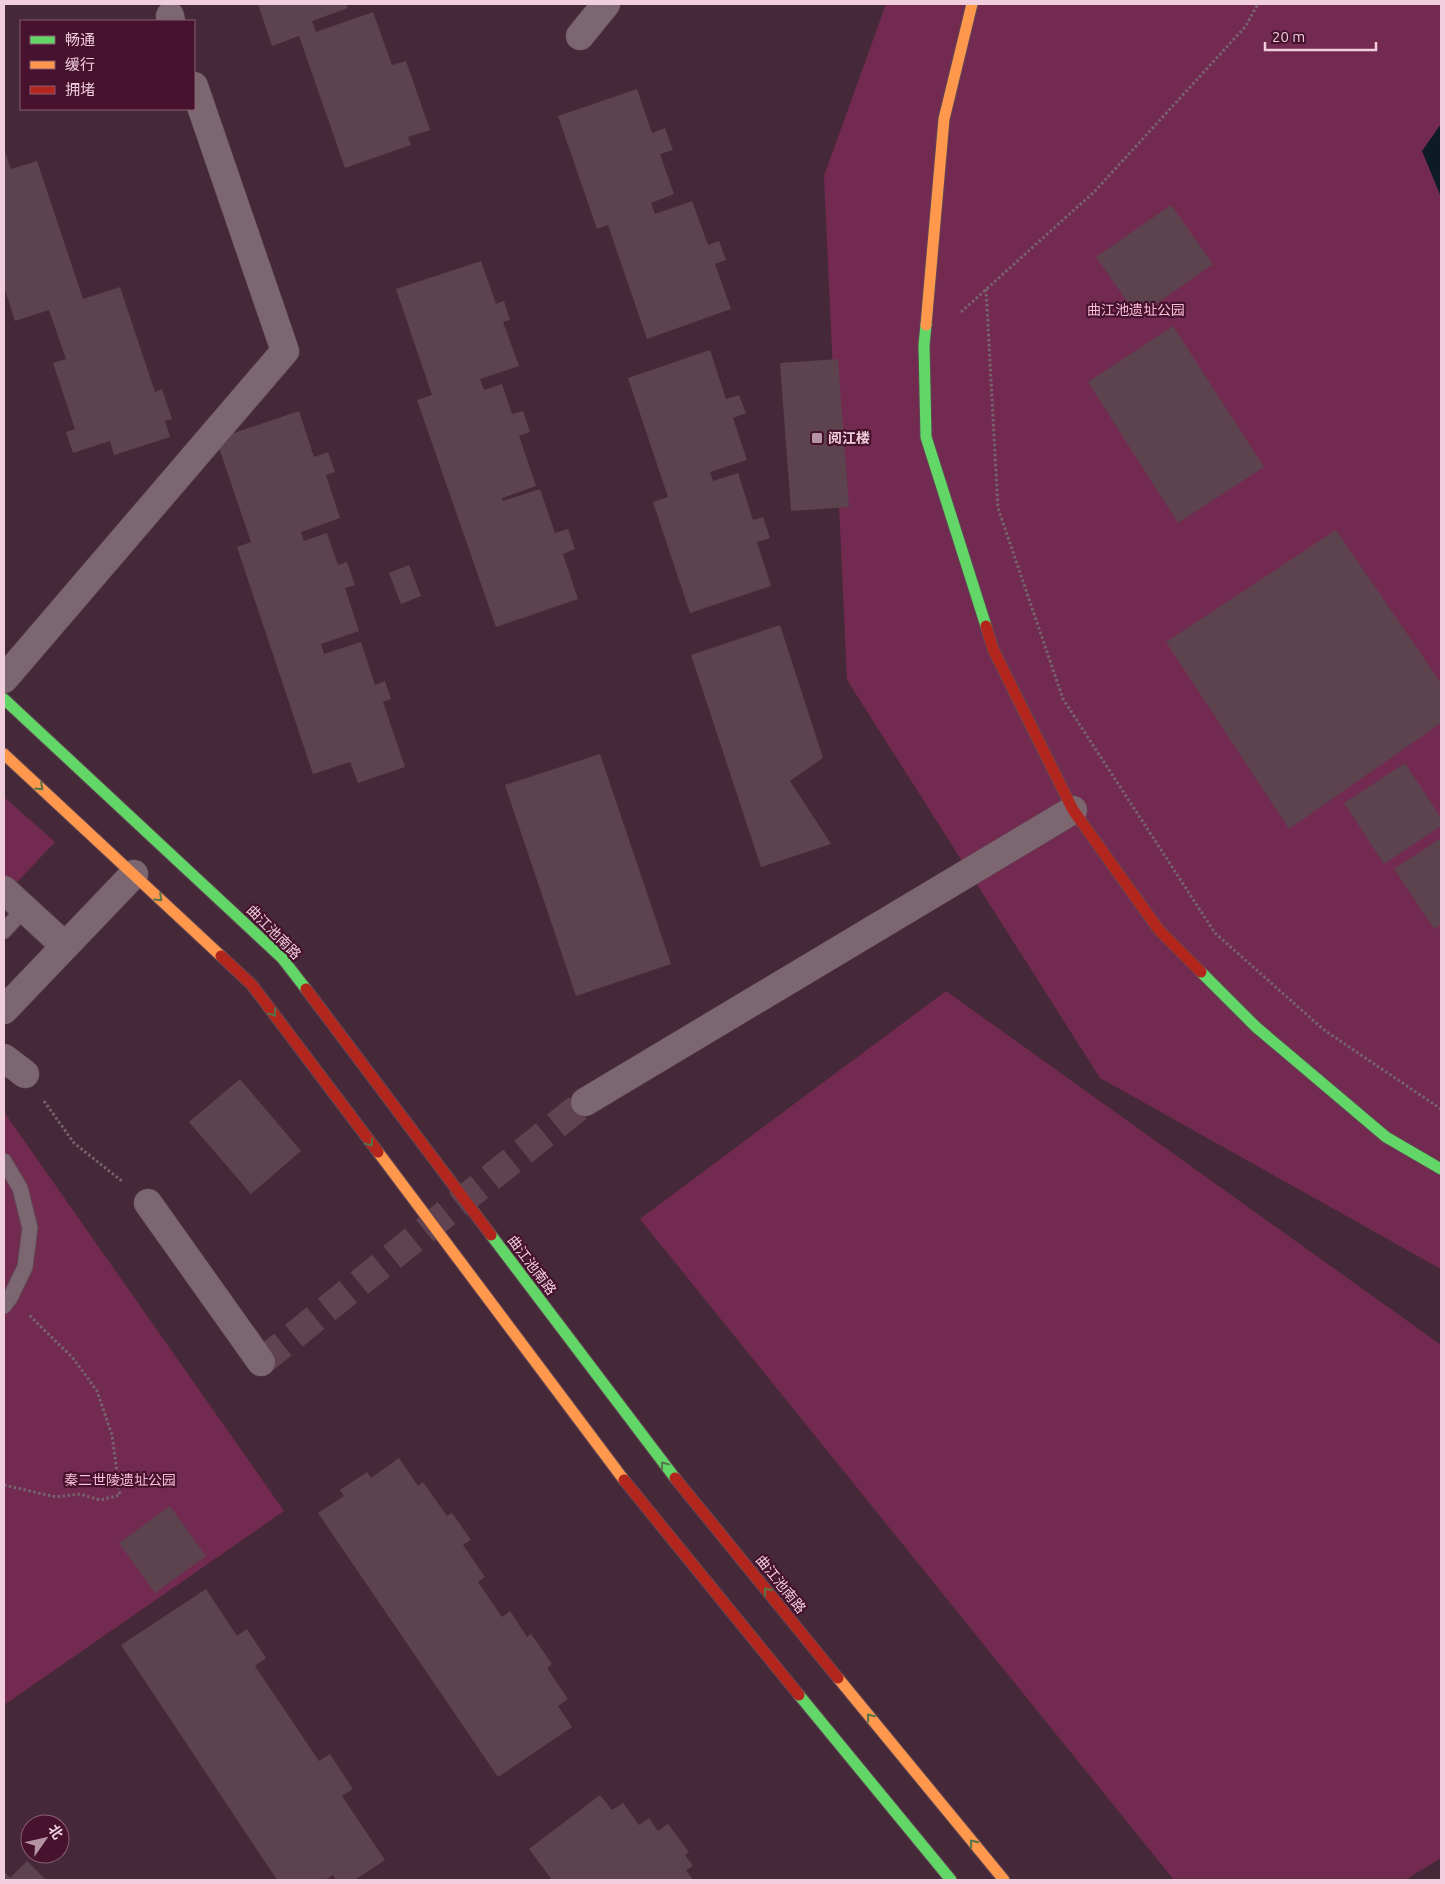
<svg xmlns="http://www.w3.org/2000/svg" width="1445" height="1884" font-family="Ubuntu,'Noto Sans SC',sans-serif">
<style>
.green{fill:#732a50}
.water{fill:#0c1b25}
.building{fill:#5d434d}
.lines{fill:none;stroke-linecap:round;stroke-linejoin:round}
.street-tunnel{stroke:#604251;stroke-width:28;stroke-dasharray:28 14;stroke-linecap:butt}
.lane-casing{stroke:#604754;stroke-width:17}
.street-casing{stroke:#604754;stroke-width:29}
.fast-casing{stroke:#604754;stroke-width:13}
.slow-casing{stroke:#604754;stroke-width:13}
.jam-casing{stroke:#604754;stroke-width:13}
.path{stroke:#77636d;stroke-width:3;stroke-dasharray:2.5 2.5;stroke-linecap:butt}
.lane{stroke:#7c6771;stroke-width:15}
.street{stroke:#7c6771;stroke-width:28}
.fast{stroke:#63d668;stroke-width:11}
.slow{stroke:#ff974d;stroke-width:11}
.jam{stroke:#b3261e;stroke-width:11}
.oneway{stroke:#54744a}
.poi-dot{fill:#b494a3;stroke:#46122d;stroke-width:2}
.labels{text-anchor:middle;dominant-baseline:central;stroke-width:4.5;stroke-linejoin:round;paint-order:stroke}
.park-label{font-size:14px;fill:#fabdd7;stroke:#46122d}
.poi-label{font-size:14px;font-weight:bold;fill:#f0cedc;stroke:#46122d;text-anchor:start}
.street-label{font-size:14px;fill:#f0cedc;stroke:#46122d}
</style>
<rect width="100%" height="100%" fill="#462938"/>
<g class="green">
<polygon points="886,4 1441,4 1441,1269 1100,1078 847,680 824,176"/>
<polygon points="4,797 55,842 4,896"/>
<polygon points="946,991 1441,1345 1441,1858 1405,1880 1174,1880 640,1219"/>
<polygon points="4,1112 284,1511 4,1705"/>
</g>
<polygon class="water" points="1441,124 1441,197 1422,151"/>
<g class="building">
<polygon points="258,4 346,4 348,8 312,21 316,32 373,12 392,65 406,61 430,130 408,137 411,145 345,168 299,36 272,46"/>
<polygon points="637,89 652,133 665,128 673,150 660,154 674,194 651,203 655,214 692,201 708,245 719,241 726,260 715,264 731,309 647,339 608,225 597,229 558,116"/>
<polygon points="4,149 11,169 37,161 83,299 120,287 155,392 162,389 172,419 165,421 170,437 114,455 110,441 73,453 66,432 75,429 53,363 66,359 49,310 15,321 4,287"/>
<polygon points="1171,205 1213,264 1138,317 1096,257"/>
<polygon points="481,261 496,304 504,301 510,320 503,322 519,366 480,379 484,390 502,384 512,414 523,411 530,432 519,436 536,486 502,498 503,501 540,489 555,533 568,529 575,549 563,554 578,599 496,627 417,400 432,395 396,289"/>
<polygon points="1173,326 1264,467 1178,523 1088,382"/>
<polygon points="710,350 726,399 739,395 746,413 733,418 747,460 710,472 713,481 738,473 753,520 763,517 770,538 757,542 771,586 690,613 653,502 668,497 628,378"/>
<polygon points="838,359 849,507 791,511 780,363"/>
<polygon points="299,411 314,457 328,452 335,472 326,475 340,518 301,532 304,541 327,533 338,565 347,562 355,585 345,588 359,631 321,644 324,654 361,642 375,685 385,681 391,699 383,702 405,767 358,783 350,762 313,774 237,547 251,542 216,439"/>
<polygon points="1336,530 1441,683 1441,723 1289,829 1166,642"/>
<polygon points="409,565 421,596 401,604 389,573"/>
<polygon points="780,625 823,758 790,781 831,844 761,867 691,655"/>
<polygon points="600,754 671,964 576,996 505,785"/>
<polygon points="1405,763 1441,818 1441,826 1384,864 1344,803"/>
<polygon points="1441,838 1441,925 1434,929 1394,869"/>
<polygon points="240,1079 301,1151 251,1194 189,1122"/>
<polygon points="399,1458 418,1486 423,1482 447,1516 452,1513 471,1540 463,1545 485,1577 478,1582 502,1617 510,1611 527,1637 531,1634 552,1664 547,1668 568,1699 558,1706 572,1727 498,1777 318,1513 344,1496 340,1490 367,1472 371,1478"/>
<polygon points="170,1506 206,1556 155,1593 119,1543"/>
<polygon points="206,1589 237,1636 247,1629 266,1658 255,1666 319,1761 330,1754 353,1789 342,1796 385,1860 355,1880 336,1880 333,1875 325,1880 277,1880 121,1645"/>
<polygon points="600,1795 612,1810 623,1803 639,1825 649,1818 658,1831 668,1824 689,1852 685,1855 693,1866 686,1870 693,1880 552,1880 529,1849"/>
<polygon points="27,1861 46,1880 4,1880 4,1871 10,1878"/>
</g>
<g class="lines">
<polyline class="street-tunnel" points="261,1362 585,1102"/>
<g class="lane-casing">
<g id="lane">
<polyline points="4,931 24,909"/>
<polyline points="4,1161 20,1188 30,1228 25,1267 10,1298 4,1306"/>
</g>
</g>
<g class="street-casing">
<g id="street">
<polyline points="170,16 171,21"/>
<polyline points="580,36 606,4"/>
<polyline points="4,679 285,351 194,86"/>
<polyline points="4,890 65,946"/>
<polyline points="4,1010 134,874"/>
<polyline points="4,1058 25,1074"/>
<polyline points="585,1102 1073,810"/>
<polyline points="148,1203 261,1362"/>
</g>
</g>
<g class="fast-casing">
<g id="fast">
<polyline points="926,325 924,345 926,437 986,626"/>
<polyline points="4,699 282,958 306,989"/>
<polyline points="1201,972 1256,1027 1386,1137 1441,1169"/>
<polyline points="491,1235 675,1478"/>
<polyline points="799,1695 951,1880"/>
</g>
</g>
<g class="slow-casing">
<g id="slow">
<polyline points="926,325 944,119 972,4"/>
<polyline points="4,754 221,956"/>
<polyline points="378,1152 624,1480"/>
<polyline points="838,1678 1004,1880"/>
</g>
</g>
<g class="jam-casing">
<g id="jam">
<polyline points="986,626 993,649 1073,810 1159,930 1201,972"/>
<polyline points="221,956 252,985 378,1152"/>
<polyline points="306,989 491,1235"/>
<polyline points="675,1478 838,1678"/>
<polyline points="624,1480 799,1695"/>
</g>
</g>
<g class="path">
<polyline points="986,289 998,508 1063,699 1215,933 1324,1030 1441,1109"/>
<polyline points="961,312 1095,191 1245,27 1258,4"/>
<polyline points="44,1101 74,1143 123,1182"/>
<polyline points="4,1485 56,1497 80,1494 100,1500 120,1495 112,1435 97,1391 73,1358 29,1315"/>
</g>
<use href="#lane" class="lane"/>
<use href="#street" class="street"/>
<use href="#fast" class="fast"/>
<use href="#slow" class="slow"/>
<use href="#jam" class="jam"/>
</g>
<defs><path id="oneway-chevron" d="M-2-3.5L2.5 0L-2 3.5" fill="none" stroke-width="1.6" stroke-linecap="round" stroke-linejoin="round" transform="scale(1.25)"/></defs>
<g class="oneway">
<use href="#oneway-chevron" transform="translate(40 787) rotate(43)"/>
<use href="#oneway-chevron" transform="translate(159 898) rotate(43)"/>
<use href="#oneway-chevron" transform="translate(273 1013) rotate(53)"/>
<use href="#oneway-chevron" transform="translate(370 1143) rotate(53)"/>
<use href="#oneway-chevron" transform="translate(664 1465) rotate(-127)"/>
<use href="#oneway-chevron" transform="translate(767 1591) rotate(-129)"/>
<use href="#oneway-chevron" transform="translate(870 1717) rotate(-129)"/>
<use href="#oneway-chevron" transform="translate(973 1843) rotate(-129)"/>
</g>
<rect class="poi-dot" x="811" y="432" width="12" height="12" rx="2.5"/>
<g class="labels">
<g class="park-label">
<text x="1136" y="310">曲江池遗址公园</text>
<text x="120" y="1480">秦二世陵遗址公园</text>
</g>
<g class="poi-label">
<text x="828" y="438">阅江楼</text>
</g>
<g class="street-label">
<text transform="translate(274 932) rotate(45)">曲江池南路</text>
<text transform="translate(532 1265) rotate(53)">曲江池南路</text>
<text transform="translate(781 1584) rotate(51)">曲江池南路</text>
</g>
</g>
<rect width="1445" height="1884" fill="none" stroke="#f0cedc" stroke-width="10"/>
<rect x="20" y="20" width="175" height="90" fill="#46122d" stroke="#8a5d73"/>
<rect x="30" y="36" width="25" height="8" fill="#63d668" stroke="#8a5d73"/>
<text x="65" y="45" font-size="15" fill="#f0cedc">畅通</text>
<rect x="30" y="61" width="25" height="8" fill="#ff974d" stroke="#8a5d73"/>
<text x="65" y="70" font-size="15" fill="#f0cedc">缓行</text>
<rect x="30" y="86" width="25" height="8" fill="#b3261e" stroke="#8a5d73"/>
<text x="65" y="95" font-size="15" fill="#f0cedc">拥堵</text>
<g transform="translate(45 1839) rotate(56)"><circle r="24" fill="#46122d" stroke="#8a5d73"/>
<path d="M0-4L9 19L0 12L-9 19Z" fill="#b494a3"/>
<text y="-8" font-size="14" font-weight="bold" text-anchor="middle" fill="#f0cedc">北</text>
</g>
<path d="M1265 42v8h111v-8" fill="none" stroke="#f0cedc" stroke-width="2.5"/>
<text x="1272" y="42" font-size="15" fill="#f0cedc" stroke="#46122d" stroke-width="4" paint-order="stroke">20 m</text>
</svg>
